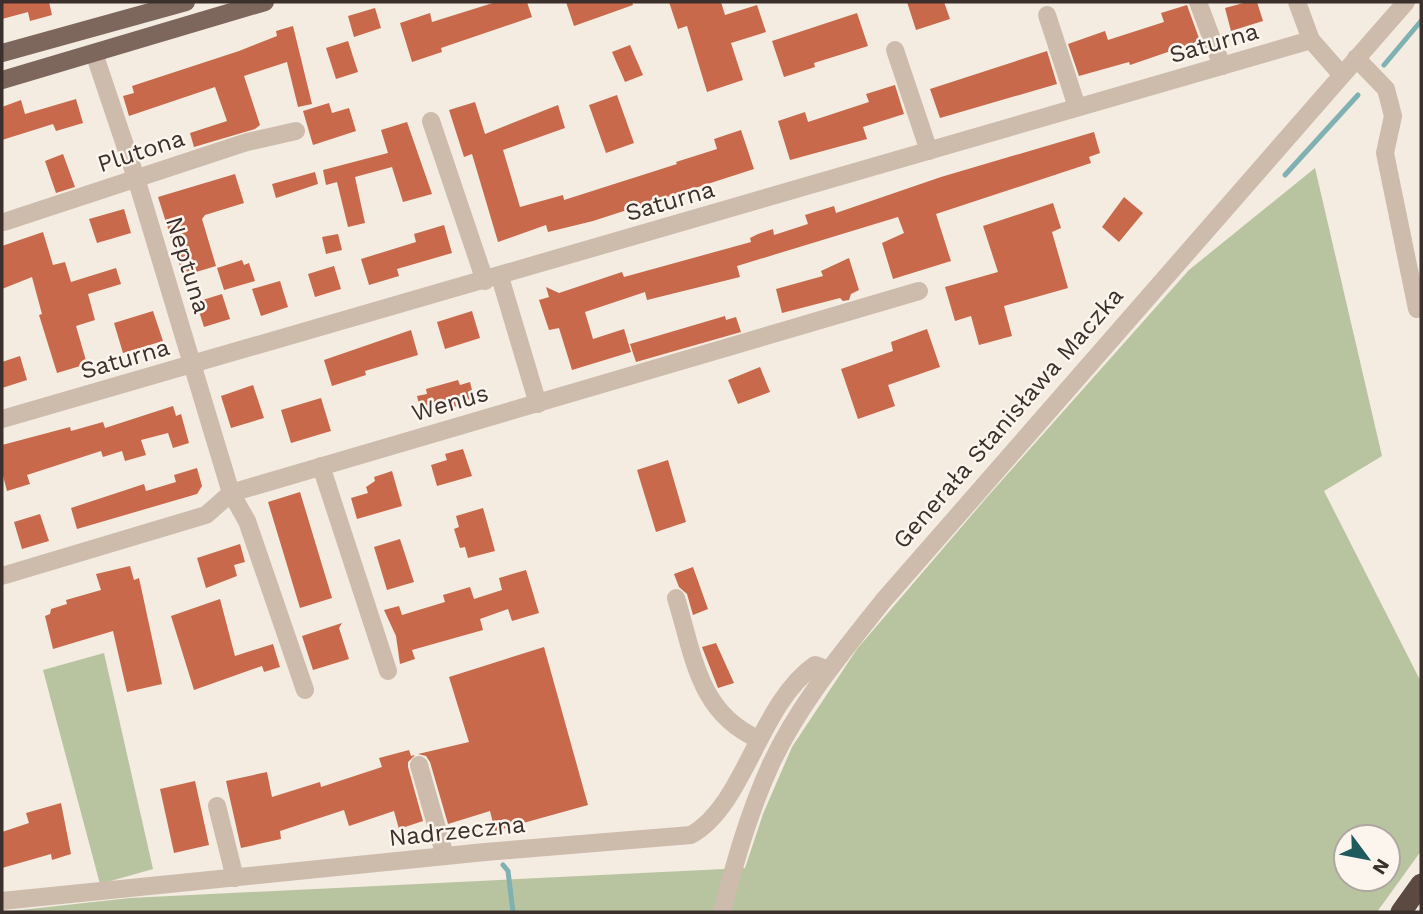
<svg xmlns="http://www.w3.org/2000/svg" width="1423" height="914" font-family="'Work Sans',sans-serif">
<style>
.green{fill:#b8c4a0;fill-rule:evenodd}
.lines{fill:none;stroke-linecap:round;stroke-linejoin:round}
.stream{stroke:#7fb0b2;stroke-width:5}
.building{fill:#c8694b}
.minor{stroke:#cdbbac;stroke-width:18}
.major{stroke:#7d675c;stroke-width:18}
.highway{stroke:#5c4a42;stroke-width:21}
.labels{text-anchor:middle;dominant-baseline:central;stroke-width:5;stroke-linejoin:round;paint-order:stroke}
.street-label{font-size:24px;fill:#3b302b;stroke:#fbf5ee}
</style>
<rect width="100%" height="100%" fill="#f4ebe1"/>
<g class="green">
<path d="M1315 168 1382 456 1324 491 1421 682V851L1377 912H2L130 898 745 868 763 814 792 747 857 649 988 496 1189 270ZM1346 837H1388V879H1346Z"/>
<polygon points="104,653 153,869 100,884 43,670"/>
</g>
<g class="lines">
<g class="stream">
<polyline points="1384,65 1421,21"/>
<polyline points="1285,175 1358,95"/>
<polyline points="503,865 508,871 513,912"/>
</g>
</g>
<g class="building">
<polygon points="2,2 49,2 52,15 30,21 28,12 2,19"/>
<polygon points="496,2 527,2 532,17 441,48 442,52 412,62 400,23 430,13 432,22"/>
<polygon points="566,2 632,2 633,5 574,26"/>
<polygon points="669,2 721,2 725,15 757,5 766,32 731,43 743,80 707,92 687,26 678,29"/>
<polygon points="907,2 944,2 950,19 916,30"/>
<polygon points="1247,2 1257,2 1263,21 1231,31 1225,8"/>
<polygon points="1187,5 1200,41 1130,65 1129,62 1079,76 1068,44 1105,31 1108,40 1164,22 1161,13"/>
<polygon points="375,8 381,28 354,37 348,16"/>
<polygon points="857,13 868,46 814,63 815,67 784,77 772,41"/>
<polygon points="293,26 312,104 298,107 287,62 244,76 260,125 255,129 194,147 190,133 227,121 215,87 129,116 123,96 134,93 132,86 239,51 277,36 276,31"/>
<polygon points="348,41 358,72 336,79 326,48"/>
<polygon points="630,45 643,75 625,82 612,52"/>
<polygon points="1047,51 1057,84 940,118 930,89"/>
<polygon points="895,85 904,114 863,127 867,139 790,160 778,121 805,112 808,122 869,102 866,94"/>
<polygon points="617,95 634,143 606,153 589,105"/>
<polygon points="76,99 83,123 56,131 53,124 2,140 2,107 21,100 25,114"/>
<polygon points="475,102 485,134 558,105 565,128 503,150 520,207 563,195 564,200 677,164 676,162 717,149 714,139 741,130 754,169 593,221 548,232 546,225 498,242 472,154 464,157 449,110"/>
<polygon points="329,103 332,113 349,108 356,131 313,145 303,111"/>
<polygon points="407,122 432,194 403,202 392,167 355,177 365,223 348,227 337,182 326,185 323,170 388,153 381,130"/>
<polygon points="1094,132 1100,153 1089,157 1091,163 936,214 951,261 893,279 882,243 904,233 898,217 737,266 740,277 647,300 645,292 585,312 593,339 624,329 631,352 572,370 559,328 549,330 539,300 549,297 546,287 559,293 622,272 624,277 751,242 750,238 758,234 773,229 774,235 808,224 805,215 834,206 836,213 941,177"/>
<polygon points="63,154 75,187 56,193 45,161"/>
<polygon points="315,172 318,184 276,198 272,184"/>
<polygon points="235,174 244,203 205,215 202,219 216,266 183,276 158,197"/>
<polygon points="1124,197 1143,213 1119,242 1102,227"/>
<polygon points="1053,203 1061,228 1052,232 1068,288 1004,306 1012,336 979,345 971,316 955,321 945,287 998,272 983,226"/>
<polygon points="124,209 131,233 97,243 89,219"/>
<polygon points="444,225 452,253 397,269 399,276 369,285 361,259 416,242 414,234"/>
<polygon points="43,232 53,265 65,262 71,282 116,268 121,284 88,294 95,320 76,326 87,364 57,373 39,315 42,314 32,277 2,289 2,246"/>
<polygon points="338,234 342,250 326,254 322,237"/>
<polygon points="849,258 859,290 851,294 849,300 843,301 840,298 782,313 776,289 823,276 821,271"/>
<polygon points="242,260 244,265 249,263 255,281 224,290 217,268"/>
<polygon points="334,266 341,289 315,297 308,274"/>
<polygon points="280,281 288,307 261,316 252,289"/>
<polygon points="222,294 230,319 204,327 196,302"/>
<polygon points="153,311 163,341 123,353 114,323"/>
<polygon points="472,311 480,338 445,349 437,322"/>
<polygon points="725,316 726,320 736,317 741,332 636,362 630,344"/>
<polygon points="927,329 940,367 888,385 895,406 858,419 841,369 893,351 891,342"/>
<polygon points="411,330 418,355 365,371 366,375 332,386 324,360"/>
<polygon points="20,356 27,380 2,388 2,362"/>
<polygon points="760,367 770,392 738,404 728,380"/>
<polygon points="458,380 460,385 470,382 474,398 458,402 459,406 421,412 417,396 427,394 426,389"/>
<polygon points="253,385 264,418 231,428 221,396"/>
<polygon points="321,398 331,431 291,443 281,410"/>
<polygon points="173,406 176,416 181,414 189,443 173,448 168,433 141,440 146,455 125,461 122,451 103,457 101,451 27,475 30,484 7,491 2,472 2,445 70,427 71,431 103,422 105,428"/>
<polygon points="463,449 472,476 437,486 431,465 447,460 445,454"/>
<polygon points="668,460 686,522 656,532 637,470"/>
<polygon points="197,468 202,486 197,494 77,529 71,508 144,484 146,491 176,482 174,475"/>
<polygon points="392,471 402,506 357,519 351,498 368,493 366,487 375,481 374,477"/>
<polygon points="300,492 332,598 300,608 268,502"/>
<polygon points="483,508 495,551 468,558 465,547 460,548 454,529 459,527 456,516"/>
<polygon points="40,514 49,541 22,549 14,522"/>
<polygon points="400,539 414,582 387,590 374,547"/>
<polygon points="240,544 245,562 234,565 237,576 206,588 197,558"/>
<polygon points="130,566 134,580 139,578 162,684 127,692 113,631 53,649 45,616 50,614 51,609 67,604 66,600 101,590 96,574"/>
<polygon points="693,567 708,609 693,615 687,594 679,587 674,574"/>
<polygon points="526,570 539,613 512,621 508,609 480,619 483,630 412,650 415,659 400,664 396,636 384,610 399,606 402,615 445,602 443,595 470,587 474,599 502,590 499,578"/>
<polygon points="220,599 235,656 273,644 280,667 264,672 262,666 194,690 171,616"/>
<polygon points="342,623 339,628 349,659 313,670 302,636"/>
<polygon points="716,643 734,683 718,688 702,647"/>
<polygon points="544,647 588,805 495,831 490,811 448,824 430,762 426,756 418,754 469,742 449,677"/>
<polygon points="409,750 411,756 415,755 408,762 408,767 423,821 399,829 394,811 349,826 344,810 280,831 281,839 241,848 226,781 267,772 272,797 320,782 321,787 382,767 379,758"/>
<polygon points="195,781 209,845 174,853 160,789"/>
<polygon points="61,803 71,854 52,860 51,854 2,868 2,832 29,823 26,813"/>
</g>
<g class="lines">
<g class="minor">
<polyline points="1198,2 1222,66"/>
<polyline points="1047,15 1077,107"/>
<polyline points="1311,40 1341,74"/>
<polyline points="895,50 929,151"/>
<polyline points="94,53 136,178 231,493 247,521 305,690"/>
<polyline points="1356,58 1386,89 1393,116 1385,153 1417,309"/>
<polyline points="431,121 485,281"/>
<polyline points="4,222 247,142 296,131"/>
<polyline points="500,277 538,404"/>
<polyline points="2,419 1311,40 1297,2"/>
<polyline points="321,466 388,671"/>
<polyline points="2,576 206,515 231,493 919,291"/>
<path d="M676 598C694 656 698 712 758 739"/>
<polyline points="419,765 445,856"/>
<polyline points="217,806 235,878"/>
<path d="M2 901 485 852 691 835C745 805 759 704 815 665L828 670"/>
<path d="M722 912C735 862 749 812 771 764 799 704 842 653 883 601L1406 2"/>
</g>
<g class="major">
<polyline points="2,53 186,2"/>
<polyline points="2,80 265,2"/>
</g>
<polyline class="highway" points="1401,912 1421,884"/>
</g>
<g class="labels">
<g class="street-label">
<text transform="translate(1214 43) rotate(-16)">Saturna</text>
<text transform="translate(141 151) rotate(-18)">Plutona</text>
<text transform="translate(670 201) rotate(-16)">Saturna</text>
<text transform="translate(188 265) rotate(73)">Neptuna</text>
<text transform="translate(125 359) rotate(-16)">Saturna</text>
<text transform="translate(450 403) rotate(-16)">Wenus</text>
<text transform="translate(1008 418) rotate(-49)">Generała Stanisława Maczka</text>
<text transform="translate(457 831) rotate(-6)">Nadrzeczna</text>
</g>
</g>
<rect width="1423" height="914" fill="none" stroke="#3b302b" stroke-width="7"/>
<g transform="translate(1367 858) rotate(122)"><circle r="33" fill="#fbf5ee" stroke="#aea6a0" stroke-width="2"/>
<path d="M0-5L12 26L0 18L-12 26Z" fill="#1f5a5e"/>
<text y="-10" font-size="19" font-weight="bold" text-anchor="middle" fill="#3b302b">N</text>
</g>
</svg>
